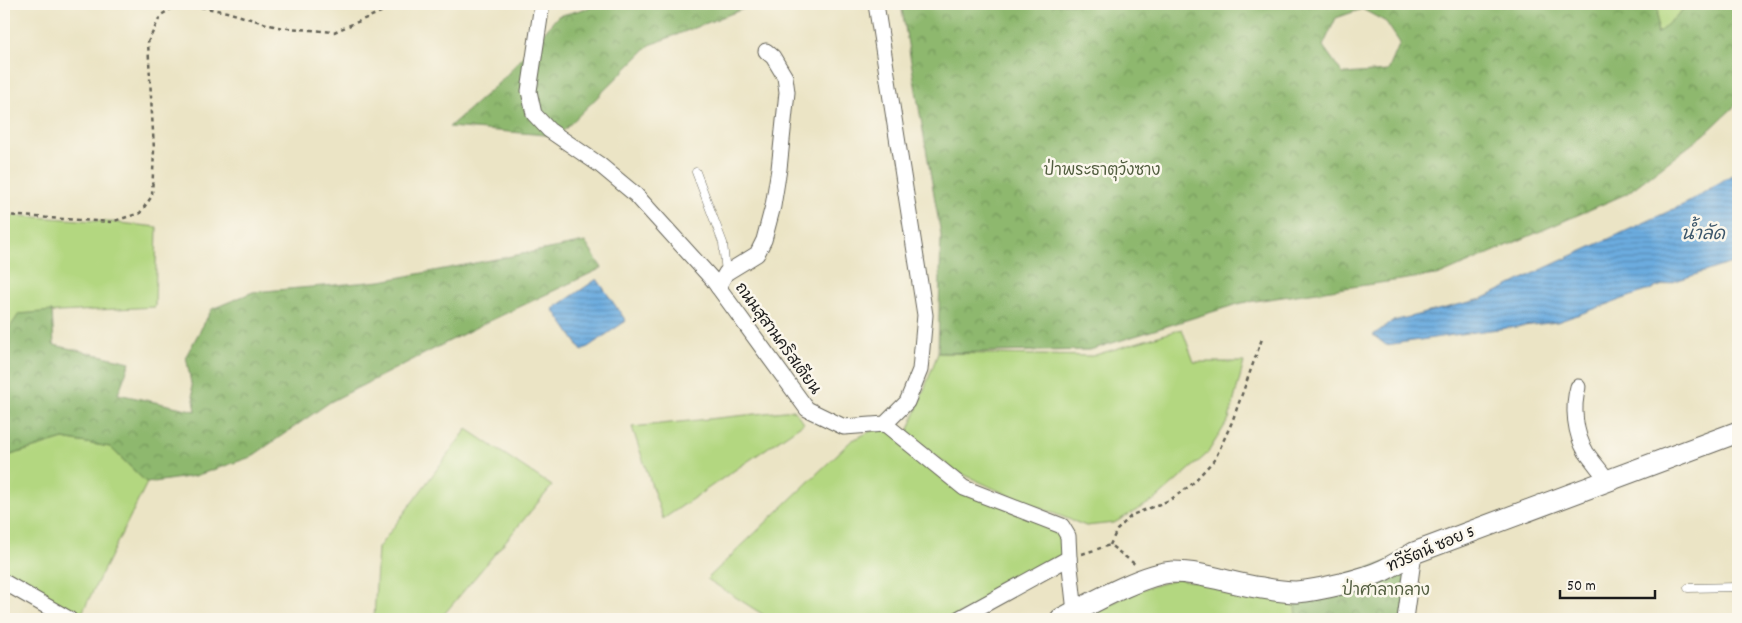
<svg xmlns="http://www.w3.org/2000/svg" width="1742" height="623" font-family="Dekko,'Playpen Sans Thai',sans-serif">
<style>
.green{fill:#b3d780;stroke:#687a4e}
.forest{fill:url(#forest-crowns);stroke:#556a45;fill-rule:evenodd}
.water{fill:url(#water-rules);stroke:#44647e}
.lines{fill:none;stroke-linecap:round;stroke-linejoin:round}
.lane-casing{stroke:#646257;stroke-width:9}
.street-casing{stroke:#646257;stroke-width:17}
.secondary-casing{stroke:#646257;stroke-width:23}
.path{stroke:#646257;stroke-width:2.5;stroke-dasharray:4 4;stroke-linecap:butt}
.lane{stroke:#fff;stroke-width:8}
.street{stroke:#fff;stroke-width:15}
.secondary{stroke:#fff;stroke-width:21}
.labels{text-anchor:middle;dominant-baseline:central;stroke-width:5;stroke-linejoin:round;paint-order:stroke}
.park-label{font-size:16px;fill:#515d3f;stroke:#fbf7ec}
.street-label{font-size:16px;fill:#1c1c1c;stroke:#fbf7ec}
.water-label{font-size:18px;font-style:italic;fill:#3c566a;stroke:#fbf7ec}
</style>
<defs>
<pattern id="forest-crowns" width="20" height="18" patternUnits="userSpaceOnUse" patternTransform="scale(1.25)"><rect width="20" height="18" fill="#8eb86e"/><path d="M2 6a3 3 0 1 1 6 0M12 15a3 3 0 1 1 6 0" fill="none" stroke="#73955a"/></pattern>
<pattern id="water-rules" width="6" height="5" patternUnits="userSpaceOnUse" patternTransform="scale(1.25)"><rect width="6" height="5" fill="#6cacdf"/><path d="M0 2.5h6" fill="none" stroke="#588bb4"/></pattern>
</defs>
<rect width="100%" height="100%" fill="#fbf7ec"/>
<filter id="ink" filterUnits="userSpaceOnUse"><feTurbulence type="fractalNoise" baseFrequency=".02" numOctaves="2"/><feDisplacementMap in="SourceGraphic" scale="10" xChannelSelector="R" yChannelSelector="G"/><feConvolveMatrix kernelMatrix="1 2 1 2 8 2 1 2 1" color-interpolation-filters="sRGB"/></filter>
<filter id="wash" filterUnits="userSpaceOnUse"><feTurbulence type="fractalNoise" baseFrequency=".0096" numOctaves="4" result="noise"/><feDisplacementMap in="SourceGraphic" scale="20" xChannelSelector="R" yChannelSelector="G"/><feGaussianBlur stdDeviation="1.12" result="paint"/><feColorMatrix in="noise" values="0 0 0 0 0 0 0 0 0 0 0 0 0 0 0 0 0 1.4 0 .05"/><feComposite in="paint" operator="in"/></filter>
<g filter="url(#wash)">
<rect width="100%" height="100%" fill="#ebe4c5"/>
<g class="green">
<polygon points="1658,4 1689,4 1657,35 1658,8"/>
<polygon points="4,215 111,222 157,227 155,307 20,314 4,336"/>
<polygon points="1182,329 1194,362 1244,362 1229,419 1207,454 1156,499 1114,523 1086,526 1012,497 952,469 908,432 938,353 1092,356"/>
<polygon points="794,410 804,423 663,519 632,427"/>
<polygon points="885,424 964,488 1062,526 1069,558 949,619 770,619 707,579 851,441"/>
<polygon points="467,429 552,486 440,619 374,619 378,548"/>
<polygon points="63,439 110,447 147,483 79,619 68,619 4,582 4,457"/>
<polygon points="1178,579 1296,599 1297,619 1085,619 1132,592"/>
</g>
<g class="forest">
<polygon points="603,4 756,4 650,45 558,136 449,127 503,79 558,16"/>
<path d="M901 4H1658L1657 34 1689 4H1738V103L1705 134 1626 194 1442 274 1241 303 1090 350 938 353 941 235ZM1362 9 1386 22 1400 43 1388 71 1343 74 1323 46 1336 18Z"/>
<polygon points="585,242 602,268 477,327 330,402 251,457 195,476 147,483 110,447 63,439 4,457 4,336 19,314 52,311 54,345 130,362 118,394 196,411 186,356 212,309 253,292 381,281"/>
<polygon points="1414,553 1412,619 1297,619 1295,592"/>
</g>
<g class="water">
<polygon points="1738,171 1738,261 1663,285 1557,322 1474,332 1386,345 1373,335 1393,321 1482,299 1545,268 1687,203"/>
<polygon points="597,279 626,321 582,351 553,309"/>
</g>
</g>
<g filter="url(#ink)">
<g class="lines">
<g class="lane-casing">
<g id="lane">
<polyline points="696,172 723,243 726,273"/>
<polyline points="1688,588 1738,587"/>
</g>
</g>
<g class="street-casing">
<g id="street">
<polyline points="542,4 529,91 534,114 549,130 600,165 636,195 713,280 807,409 844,427 885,424 907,402 920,370 925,315 876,4"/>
<polyline points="718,287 726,273 757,254 764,240 773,206 779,169 787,92 785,77 773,57 766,51"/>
<path d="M1578 387C1572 407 1575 434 1586 452 1593 462 1601 471 1608 481"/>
<polyline points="885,424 964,488 1062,526 1068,536 1069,558 1075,612"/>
<polyline points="4,582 69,619"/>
<polyline points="958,619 1069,558"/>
<polyline points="1405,619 1414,553"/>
</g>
</g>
<g class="secondary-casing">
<path id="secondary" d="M1061 619C1088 605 1144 573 1173 572 1203 572 1232 584 1262 588 1273 590 1285 592 1296 592 1320 590 1363 580 1384 570 1394 565 1404 559 1414 553L1738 432"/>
</g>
<g class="path">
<polyline points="185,4 227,12 277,27 334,32 383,11 395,4"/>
<polyline points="4,215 111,222 140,213 152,196 154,150 148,42 161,15 179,4"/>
<polyline points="1110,545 1117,530 1132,515 1170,500 1191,485 1215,459 1232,422 1263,336"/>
<polyline points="1082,554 1110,545 1136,565"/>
</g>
<use href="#lane" class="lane"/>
<use href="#street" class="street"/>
<use href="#secondary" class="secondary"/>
</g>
</g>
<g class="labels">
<g class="park-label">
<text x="1102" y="171">ป่าพระธาตุวังซาง</text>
<text x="1386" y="591">ป่าศาลากลาง</text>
</g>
<g class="street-label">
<text transform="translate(777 339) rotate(54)">ถนนสุสานคริสเตียน</text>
<text transform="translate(1431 550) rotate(-23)">ทวีรัตน์ ซอย 5</text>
</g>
<g class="water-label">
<text x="1703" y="235">น้ำลัด</text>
</g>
</g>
<rect width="1742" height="623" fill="none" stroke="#fbf7ec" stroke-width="20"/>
<path d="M1560 590v8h95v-8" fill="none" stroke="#1c1c1c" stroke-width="2.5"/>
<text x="1567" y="590" font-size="15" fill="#1c1c1c" stroke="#fbf7ec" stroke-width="4" paint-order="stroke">50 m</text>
</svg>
